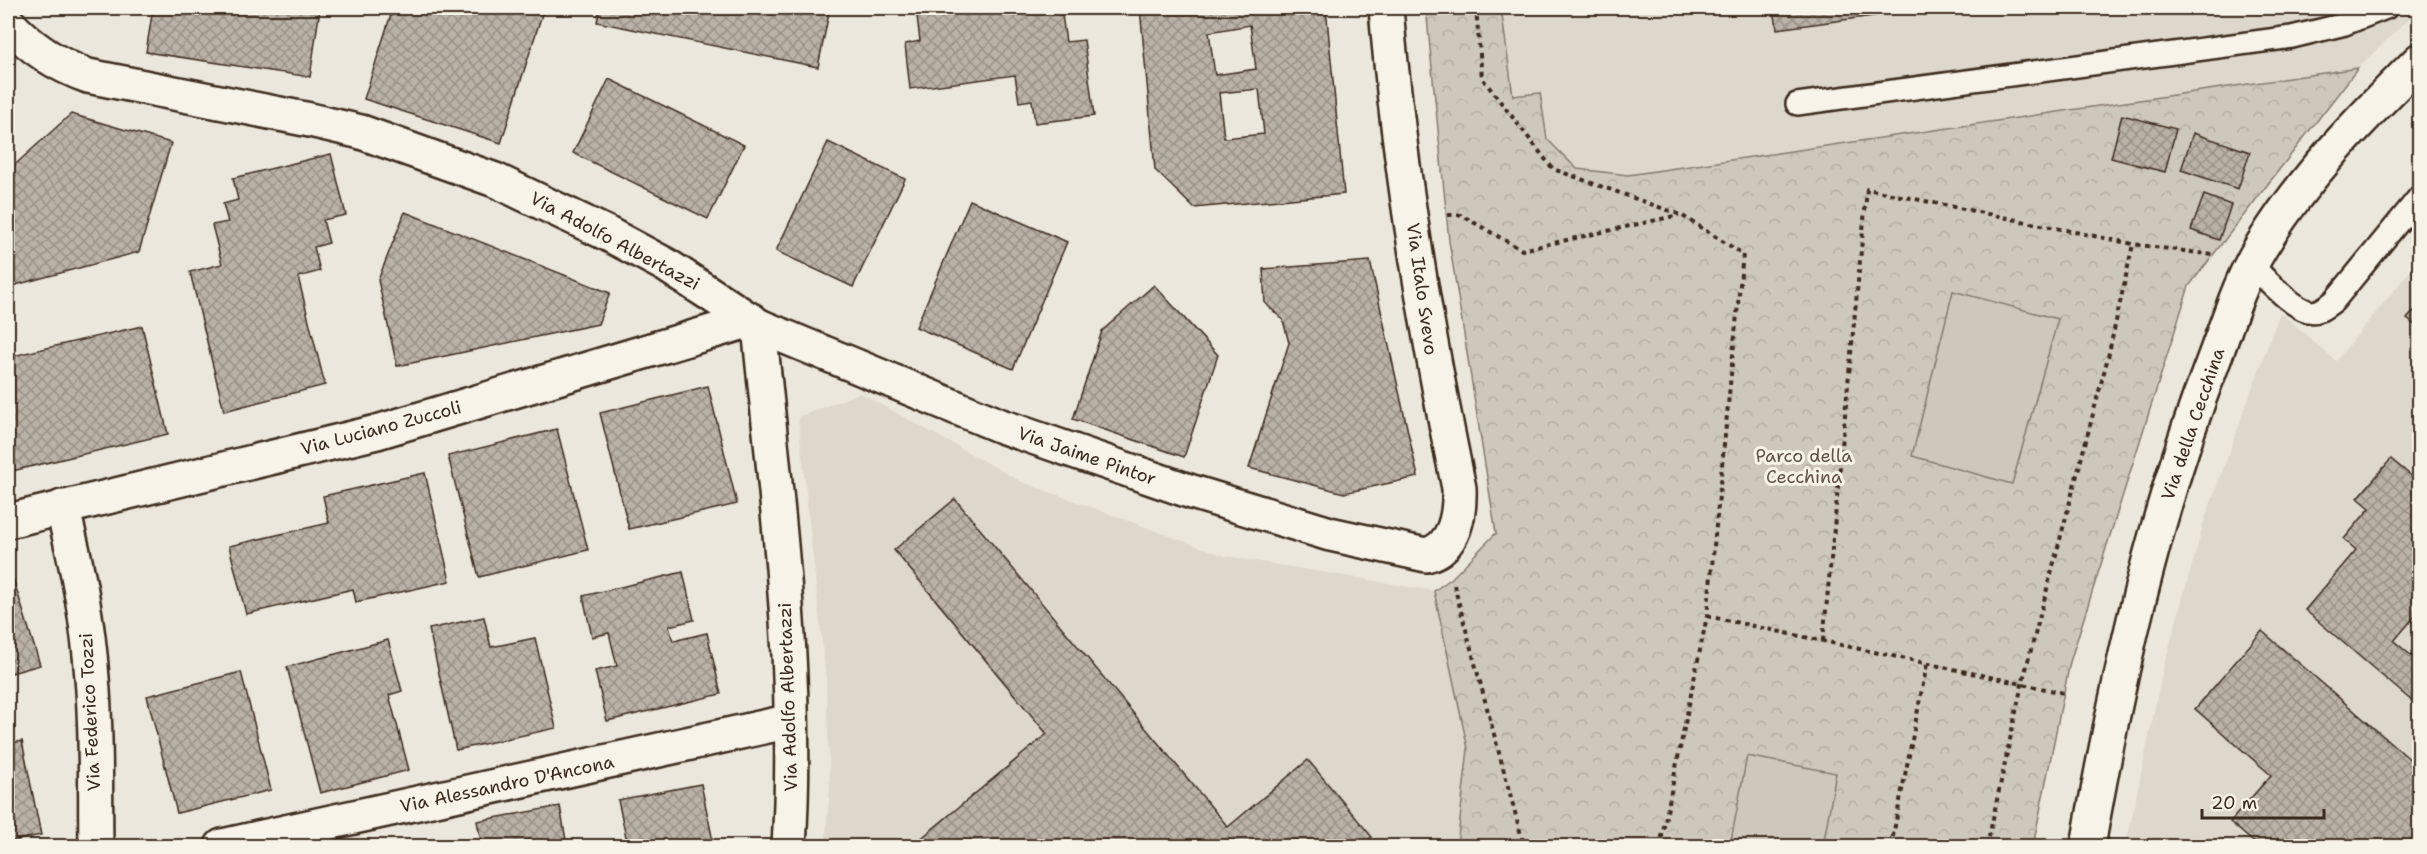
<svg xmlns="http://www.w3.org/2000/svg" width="2427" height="854" font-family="'Shantell Sans',sans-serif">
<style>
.built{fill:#ddd7cc}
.park{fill:url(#park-crowns);stroke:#84796d;stroke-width:1.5}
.garden{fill:#cec8bc;stroke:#84796d;stroke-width:1.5}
.building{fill:url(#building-cross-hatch);stroke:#3b2a1e;stroke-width:1.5;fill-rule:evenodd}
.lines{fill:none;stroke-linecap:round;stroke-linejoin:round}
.service-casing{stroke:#3b2a1e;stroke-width:26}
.minor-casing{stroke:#3b2a1e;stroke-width:38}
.tertiary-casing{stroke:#3b2a1e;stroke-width:38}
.path{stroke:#3b2a1e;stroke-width:4;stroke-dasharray:4.5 4.5;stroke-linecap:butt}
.service{stroke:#f7f3e8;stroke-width:21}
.minor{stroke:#f7f3e8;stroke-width:33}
.tertiary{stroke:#f7f3e8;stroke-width:33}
.labels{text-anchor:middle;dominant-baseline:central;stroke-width:6;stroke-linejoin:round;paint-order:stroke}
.street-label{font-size:18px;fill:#3b2a1e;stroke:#f7f3e8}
.park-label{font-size:18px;fill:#605246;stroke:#f7f3e8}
</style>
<defs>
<pattern id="park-crowns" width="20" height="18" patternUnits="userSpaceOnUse" patternTransform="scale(1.5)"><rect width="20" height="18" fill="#cec8bc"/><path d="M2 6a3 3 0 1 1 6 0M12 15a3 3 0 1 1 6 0" fill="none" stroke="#b2aca1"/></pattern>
<pattern id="building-cross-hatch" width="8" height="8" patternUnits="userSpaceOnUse" patternTransform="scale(1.5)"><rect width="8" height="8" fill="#bab2a7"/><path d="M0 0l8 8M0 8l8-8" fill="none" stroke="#989187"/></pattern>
</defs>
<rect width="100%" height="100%" fill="#ece7dc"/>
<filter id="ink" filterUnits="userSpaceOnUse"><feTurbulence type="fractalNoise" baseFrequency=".0167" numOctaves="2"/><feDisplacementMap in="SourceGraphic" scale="12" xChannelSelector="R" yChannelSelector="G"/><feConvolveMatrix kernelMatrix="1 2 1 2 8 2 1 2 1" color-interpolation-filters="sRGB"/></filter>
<g filter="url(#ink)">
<g class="built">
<polygon points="1501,8 2420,8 2358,68 1628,175 1577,170 1547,139 1540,93 1513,96"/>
<polygon points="2419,260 2419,846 2126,846 2163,669 2204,522 2280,312 2336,361"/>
<polygon points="860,393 1022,482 1225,556 1434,591 1468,749 1457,846 825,846 830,790 826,679 798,417"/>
</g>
<polygon class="park" points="1426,8 1501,8 1513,96 1540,93 1547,139 1577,169 1628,175 2358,68 2189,286 2070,662 2033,846 1457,846 1468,749 1434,591 1452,578 1496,533 1449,241"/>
<g class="garden">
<polygon points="1953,291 2058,319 2012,484 1912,456"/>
<polygon points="1747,756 1836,773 1823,846 1730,846"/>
</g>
<g class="building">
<polygon points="153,8 320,8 310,77 146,52"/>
<polygon points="393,8 544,8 501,143 364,99"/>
<polygon points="600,8 830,8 818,67 597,22"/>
<polygon points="916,8 1061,8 1066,42 1084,40 1094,116 1035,123 1032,100 1019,102 1015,75 910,89 905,44 920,41"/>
<path d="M1140 8H1326L1344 194 1194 208 1155 170ZM1250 25 1256 69 1215 75 1209 32ZM1259 89 1264 134 1224 138 1219 93Z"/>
<polygon points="1774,8 1933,8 1777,29"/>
<polygon points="609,79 744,145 708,219 573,153"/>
<polygon points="71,114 171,143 139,252 8,287 8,171"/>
<polygon points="2122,115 2176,129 2165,172 2111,158"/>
<polygon points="2193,133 2250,152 2238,189 2181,170"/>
<polygon points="828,142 905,179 853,287 776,251"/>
<polygon points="331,154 346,215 323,220 329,243 314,247 320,271 298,277 325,385 224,411 190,272 222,264 212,225 228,222 223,204 238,200 233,178"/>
<polygon points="2204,195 2231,205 2219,240 2191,230"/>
<polygon points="970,200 1067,242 1013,369 916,327"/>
<polygon points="405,212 610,293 598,324 397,366 378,280"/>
<polygon points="1370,261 1418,477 1344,493 1249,468 1289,343 1283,320 1265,303 1263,269"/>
<polygon points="1154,285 1218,355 1184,457 1073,419 1102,331"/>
<polygon points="2420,304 2420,329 2407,319"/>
<polygon points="142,326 168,434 8,472 8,357"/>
<polygon points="708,386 737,504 629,529 600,413"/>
<polygon points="557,429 588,550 479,577 448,456"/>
<polygon points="2391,459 2420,483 2420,610 2394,641 2420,663 2420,708 2305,610 2356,550 2344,539 2370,508 2358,498"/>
<polygon points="425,473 450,581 356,602 353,589 246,614 229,546 329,523 323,496"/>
<polygon points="955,499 1228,827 1308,760 1372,837 1360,846 912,846 1047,734 894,550"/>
<polygon points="8,562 40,665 8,674"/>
<polygon points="683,572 694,620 669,626 673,641 707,633 721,694 607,721 595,671 617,666 609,633 592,637 583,596"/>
<polygon points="484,617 491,647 535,638 556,728 456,750 429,629"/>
<polygon points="2262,631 2420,768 2420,846 2390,846 2384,842 2380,846 2258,846 2230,822 2271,775 2195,709"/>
<polygon points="388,640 402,691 389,695 409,770 320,793 287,667"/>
<polygon points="241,672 271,790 177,813 147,696"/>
<polygon points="22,741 41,835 8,842 8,744"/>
<polygon points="701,784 714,846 628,846 618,800"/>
<polygon points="560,806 567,846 482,846 477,821"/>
</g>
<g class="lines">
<g class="service-casing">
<g id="service">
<polyline points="1797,104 2292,37 2345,24 2386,8"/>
<path d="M2251 265C2265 277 2291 307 2308 311 2318 314 2326 307 2334 301L2420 196"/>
</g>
</g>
<g class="minor-casing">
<g id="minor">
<path d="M8 23C30 47 57 65 88 76L310 120 361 132 414 151 495 180 608 234 666 265 759 326 1001 426 1192 492 1330 534 1426 555C1455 548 1460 514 1459 488 1426 329 1399 169 1386 8"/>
<path d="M759 326C776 497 800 674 789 846"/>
<path d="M62 507C77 563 88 620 92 678 97 733 95 791 96 846"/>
<polyline points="8,521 377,432 751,320"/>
<polyline points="222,846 791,721"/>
</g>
</g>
<g class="tertiary-casing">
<path id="tertiary" d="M2088 846C2117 681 2153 516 2214 359 2228 322 2240 281 2261 247 2304 176 2362 118 2420 60"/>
</g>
<g class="path">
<polyline points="1476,8 1482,78 1553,169 1681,215 1743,254 1707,616 1660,846"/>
<polyline points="1448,215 1461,215 1522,250 1679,215"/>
<polyline points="1454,585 1524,846"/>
<polyline points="1707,616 2064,693"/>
<polyline points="1823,641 1867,189 2133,244 2213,255"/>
<polyline points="1891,846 1927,664"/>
<polyline points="1987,846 2022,684 2108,357 2133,244"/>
</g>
<use href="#service" class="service"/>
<use href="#minor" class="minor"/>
<use href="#tertiary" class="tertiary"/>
</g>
</g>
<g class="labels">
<g class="street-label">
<text transform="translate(615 241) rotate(28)">Via Adolfo Albertazzi</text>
<text transform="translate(1422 289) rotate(82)">Via Italo Svevo</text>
<text transform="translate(2193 424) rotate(-71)">Via della Cecchina</text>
<text transform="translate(381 428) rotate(-15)">Via Luciano Zuccoli</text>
<text transform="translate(1087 456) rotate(19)">Via Jaime Pintor</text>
<text transform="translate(788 697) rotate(-92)">Via Adolfo Albertazzi</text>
<text transform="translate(90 712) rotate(-93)">Via Federico Tozzi</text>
<text transform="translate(507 784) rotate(-12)">Via Alessandro D'Ancona</text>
</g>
<g class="park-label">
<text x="1804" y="456">Parco della<tspan x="1804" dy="21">Cecchina</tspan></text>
</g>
</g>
<rect width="2427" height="854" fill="none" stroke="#f7f3e8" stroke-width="30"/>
<rect x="15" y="15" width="2397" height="824" fill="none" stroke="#3b2a1e" stroke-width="2" filter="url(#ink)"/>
<path d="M2202 809v9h122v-9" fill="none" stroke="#3b2a1e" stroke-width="3"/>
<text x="2211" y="809" font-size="18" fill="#3b2a1e" stroke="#f7f3e8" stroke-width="4.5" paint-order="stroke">20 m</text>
</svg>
